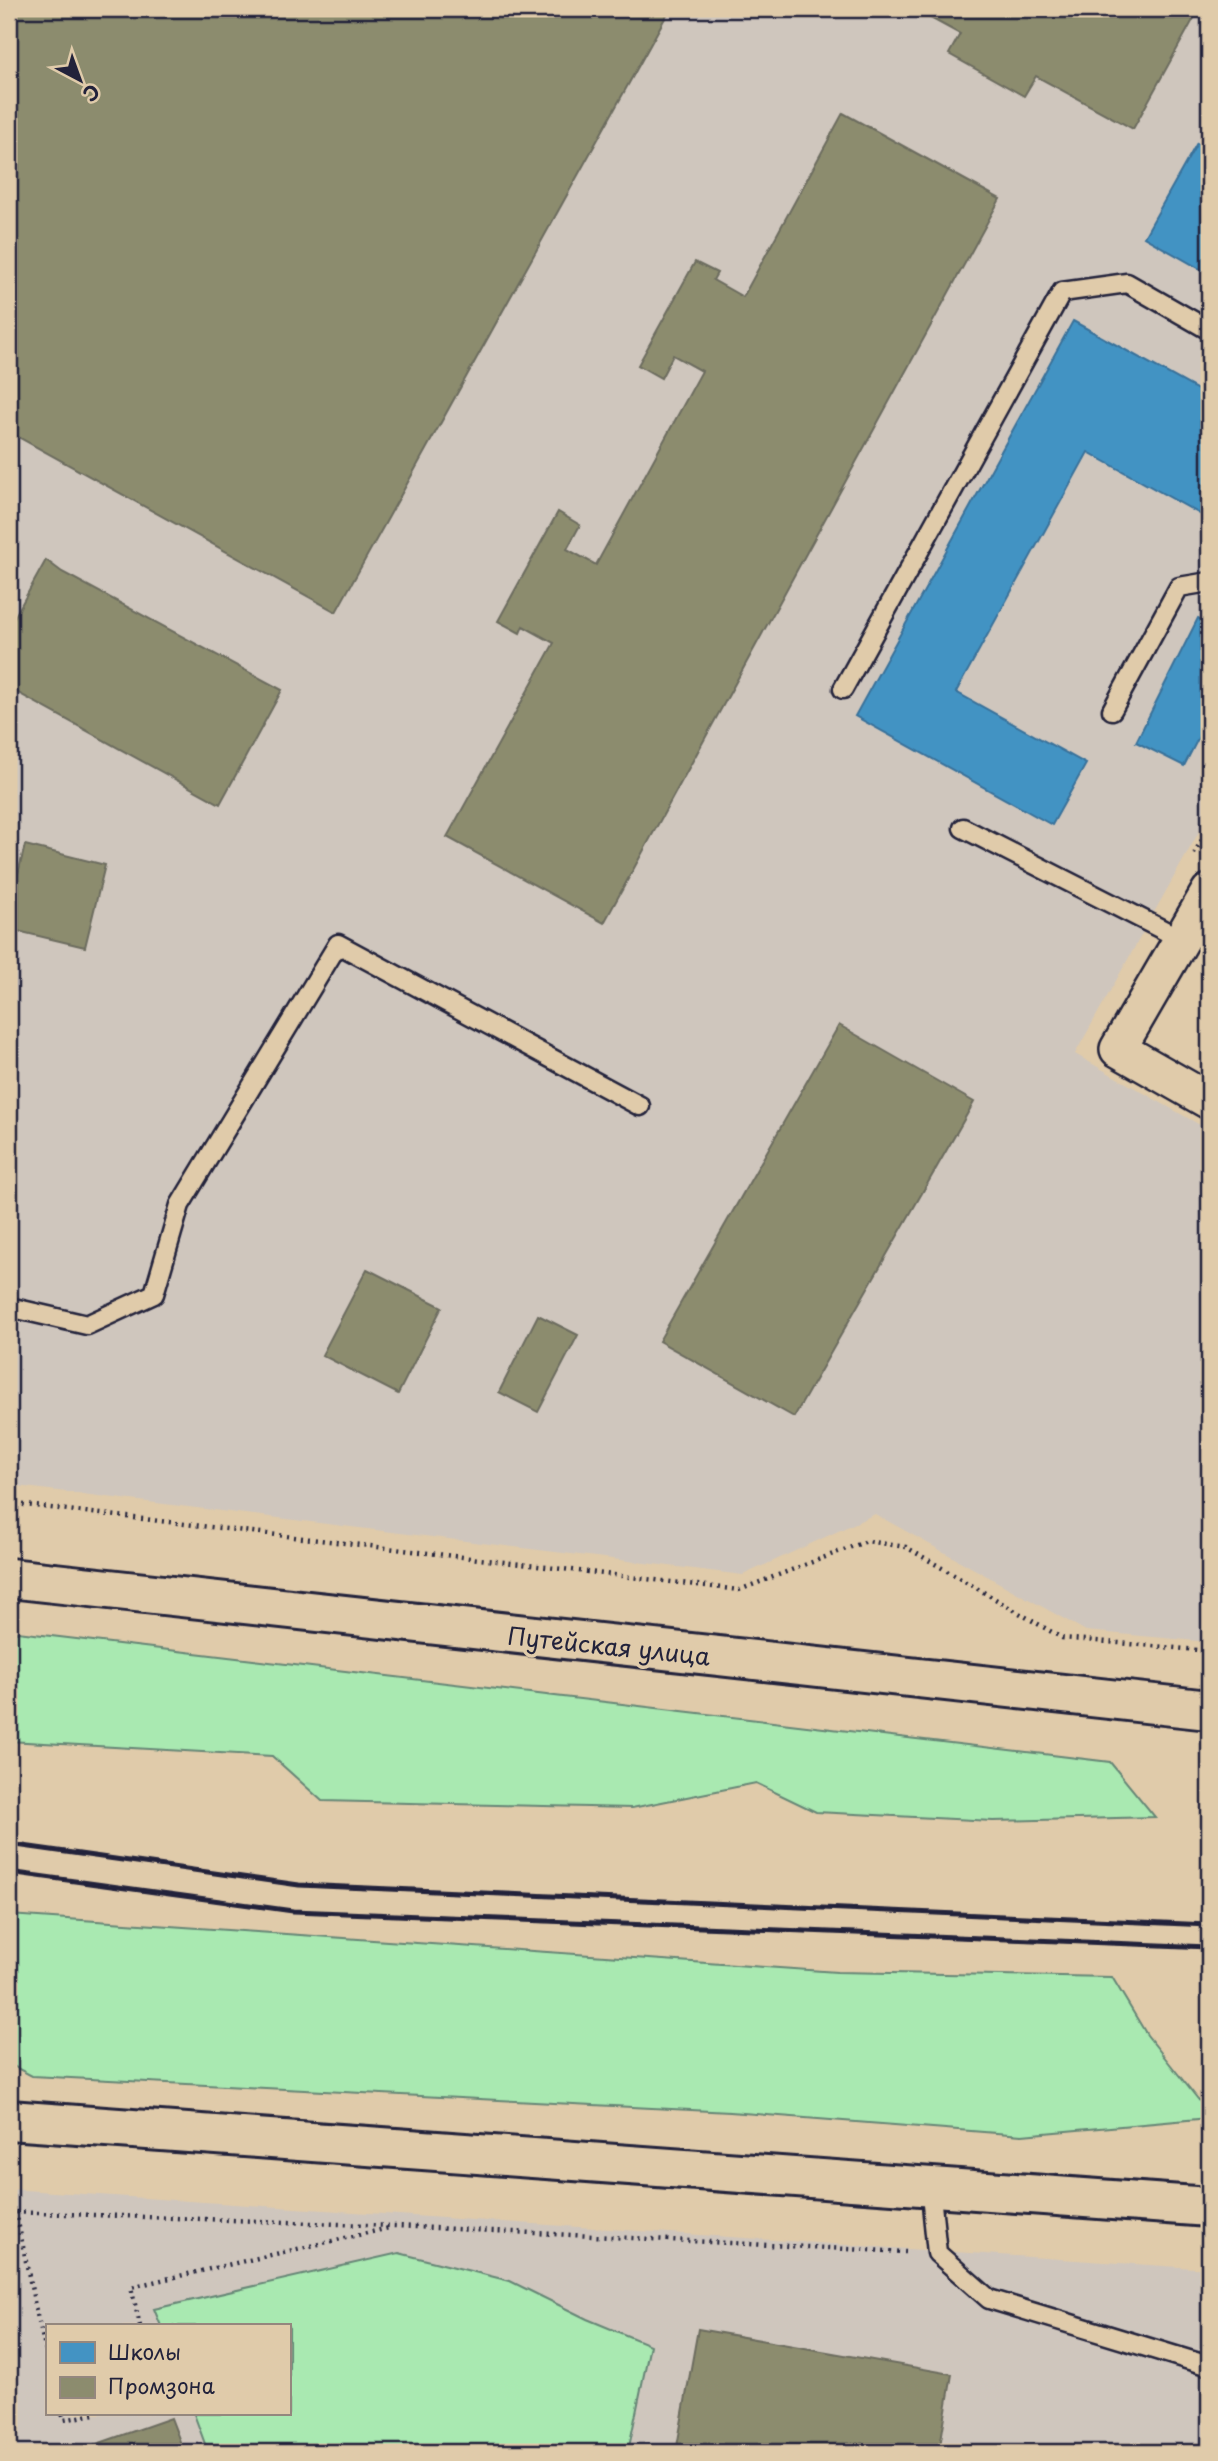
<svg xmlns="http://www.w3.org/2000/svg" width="1218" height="2461" font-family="'Playpen Sans',sans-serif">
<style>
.built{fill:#cfc6bd;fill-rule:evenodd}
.green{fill:#a9e9b1;stroke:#668676;stroke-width:2}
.schools{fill:#4393c3;stroke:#39719a;stroke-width:2}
.industry{fill:#8c8c6e;stroke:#6c6c5f;stroke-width:2}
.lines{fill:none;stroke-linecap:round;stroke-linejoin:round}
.service-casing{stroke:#22223b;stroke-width:23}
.minor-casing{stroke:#22223b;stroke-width:40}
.secondary-casing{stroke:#22223b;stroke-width:44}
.path{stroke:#22223b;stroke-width:4.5;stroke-dasharray:2 5;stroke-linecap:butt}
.service{stroke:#e0cbaa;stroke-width:18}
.minor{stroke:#e0cbaa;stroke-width:35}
.secondary{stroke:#e0cbaa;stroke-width:38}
.rail{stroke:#22223b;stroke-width:5}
.labels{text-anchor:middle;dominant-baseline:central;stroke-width:7;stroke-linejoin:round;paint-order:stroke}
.street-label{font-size:24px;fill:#22223b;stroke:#e0cbaa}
</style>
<rect width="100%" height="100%" fill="#e0cbaa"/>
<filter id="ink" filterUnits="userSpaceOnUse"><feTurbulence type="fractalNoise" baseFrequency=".0143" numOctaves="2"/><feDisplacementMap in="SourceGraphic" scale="14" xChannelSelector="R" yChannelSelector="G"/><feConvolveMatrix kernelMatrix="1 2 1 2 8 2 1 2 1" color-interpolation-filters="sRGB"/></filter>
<g filter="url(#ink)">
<g class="built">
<polygon points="9,9 1209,9 1209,814 1075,1054 1209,1130 1209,1642 1086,1631 875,1514 743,1575 9,1485"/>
<path d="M9 2189 1209 2269V2452H9ZM47 2326H289V2414H47Z"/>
</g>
<g class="green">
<polygon points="9,1631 1110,1762 1155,1817 993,1821 816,1812 756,1783 632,1808 322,1801 272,1756 9,1741"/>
<polygon points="9,1915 837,1972 1112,1977 1147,2035 1209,2113 1209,2118 1022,2135 730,2112 32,2076 9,2064"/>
<polygon points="399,2253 510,2281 587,2319 650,2345 628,2452 208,2452 194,2414 289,2414 289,2326 161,2326 154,2309"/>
</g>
<g class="schools">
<polygon points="1197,143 1209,150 1209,274 1144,237"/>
<polygon points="1073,321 1209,396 1209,519 1088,452 956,692 1086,764 1052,825 855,716"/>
<polygon points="1198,618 1209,624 1209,717 1184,766 1136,742"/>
</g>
<g class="industry">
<polygon points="9,9 670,9 336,612 9,432"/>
<polygon points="914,9 1199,9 1133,129 1036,76 1024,96 949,54 960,34"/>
<polygon points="843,113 1000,199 604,923 447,837 554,643 523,626 520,633 498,621 558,512 580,525 567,549 596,565 702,371 673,355 661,378 638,365 695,262 717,273 713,280 743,297"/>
<polygon points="46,560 62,572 282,690 220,804 9,688 9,627"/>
<polygon points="25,845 105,865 85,947 9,929 9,911"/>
<polygon points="839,1025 974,1102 794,1417 659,1341"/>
<polygon points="367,1269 442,1307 398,1394 322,1355"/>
<polygon points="538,1315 578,1335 538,1412 499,1392"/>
<polygon points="698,2329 952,2374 939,2452 676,2452"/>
<polygon points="171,2418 184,2452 74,2452"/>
</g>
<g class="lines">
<g class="service-casing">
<g id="service">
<polyline points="843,689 1062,292 1127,283 1209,330"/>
<polyline points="1112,710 1179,587 1209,582"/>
<polyline points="963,828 1181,939"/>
<polyline points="9,1307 87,1325 154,1294 180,1205 338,944 640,1106"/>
<polyline points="930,2185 937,2253 989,2299 1209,2366"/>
</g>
</g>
<g class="minor-casing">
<polyline id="minor" points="1209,892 1118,1049 1209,1101"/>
</g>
<g class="secondary-casing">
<g id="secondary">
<polyline points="9,1578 1209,1710"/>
<polyline points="9,2120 1209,2207"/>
</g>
</g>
<g class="path">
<polyline points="1194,854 1209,827"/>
<polyline points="9,1503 739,1590 867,1541 906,1547 1062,1638 1209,1651"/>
<polyline points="9,2212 396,2226 906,2252"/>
<polyline points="16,2212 35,2306 47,2356"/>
<polyline points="140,2326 131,2287 389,2228"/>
<polyline points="62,2414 64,2420 95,2414"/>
</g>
<use href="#service" class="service"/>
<use href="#minor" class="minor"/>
<use href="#secondary" class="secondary"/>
<g class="rail">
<polyline points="9,1844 299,1885 1209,1925"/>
<polyline points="9,1872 293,1911 1209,1947"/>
</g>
</g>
</g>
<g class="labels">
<g class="street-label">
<text transform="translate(609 1645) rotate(6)">Путейская улица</text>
</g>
</g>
<rect width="1218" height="2461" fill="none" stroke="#e0cbaa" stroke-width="35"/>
<rect x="18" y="18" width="1183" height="2426" fill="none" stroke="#22223b" stroke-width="2.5" filter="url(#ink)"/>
<rect x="46" y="2324" width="245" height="91" fill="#e0cbaa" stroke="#94877e" stroke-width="2"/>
<rect x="60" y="2342" width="35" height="21" fill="#4393c3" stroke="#94877e" stroke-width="2"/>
<text x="108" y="2360" font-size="21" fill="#22223b">Школы</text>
<rect x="60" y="2377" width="35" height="21" fill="#8c8c6e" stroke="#94877e" stroke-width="2"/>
<text x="108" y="2394" font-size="21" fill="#22223b">Промзона</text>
<g transform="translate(80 80) rotate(139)" stroke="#e0cbaa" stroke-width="5" paint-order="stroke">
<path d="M0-5L12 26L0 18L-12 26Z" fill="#22223b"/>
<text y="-10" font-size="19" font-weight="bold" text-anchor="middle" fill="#22223b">С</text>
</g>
</svg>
